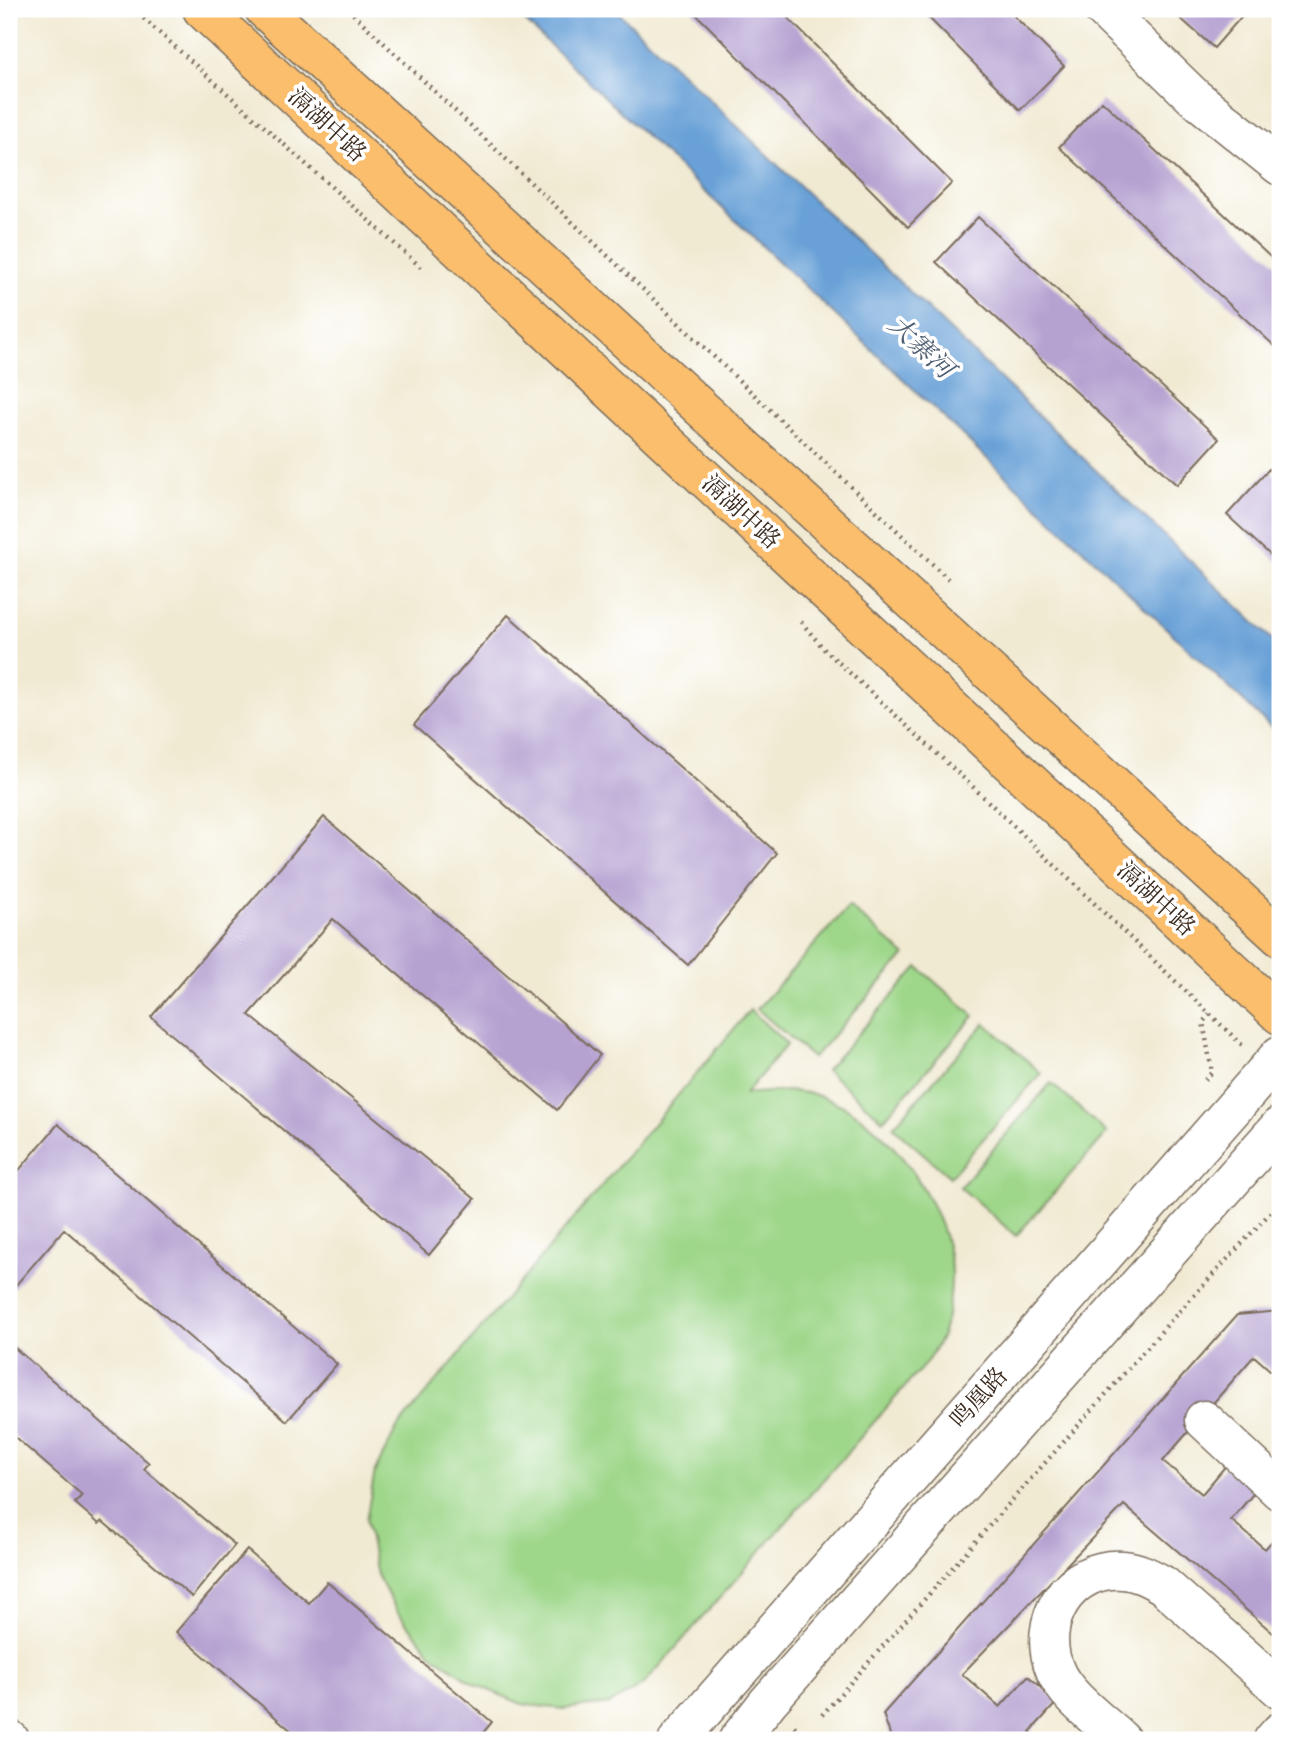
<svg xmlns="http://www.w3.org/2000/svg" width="1289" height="1749" font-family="Cardo,'Noto Serif SC',serif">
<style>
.green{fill:#9ed78a;stroke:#6c8054;stroke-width:2}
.water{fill:#68a0d7;stroke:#52657a;stroke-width:2}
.building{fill:#b5a2d1}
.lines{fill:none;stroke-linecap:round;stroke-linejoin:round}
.minor-casing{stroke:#7b6d5d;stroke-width:41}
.major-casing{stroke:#7b6d5d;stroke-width:41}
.path{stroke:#7b6d5d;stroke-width:4.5;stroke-dasharray:2 5;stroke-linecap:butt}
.minor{stroke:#fff;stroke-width:38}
.major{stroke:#fabe6d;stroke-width:38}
.labels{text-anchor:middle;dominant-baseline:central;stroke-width:7;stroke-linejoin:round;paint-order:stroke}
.street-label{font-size:24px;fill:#3b2a1e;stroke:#fff}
.water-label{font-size:26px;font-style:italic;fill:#4f5f71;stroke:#fff}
</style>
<rect width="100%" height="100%" fill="#fff"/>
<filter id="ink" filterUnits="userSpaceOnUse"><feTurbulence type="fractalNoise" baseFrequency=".0143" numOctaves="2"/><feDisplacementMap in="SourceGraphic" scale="14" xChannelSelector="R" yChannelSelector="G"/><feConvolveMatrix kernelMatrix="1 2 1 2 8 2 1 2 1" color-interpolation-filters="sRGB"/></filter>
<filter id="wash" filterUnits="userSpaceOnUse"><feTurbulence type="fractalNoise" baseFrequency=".00686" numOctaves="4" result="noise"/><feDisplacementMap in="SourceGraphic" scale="28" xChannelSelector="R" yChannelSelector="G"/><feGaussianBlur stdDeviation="1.57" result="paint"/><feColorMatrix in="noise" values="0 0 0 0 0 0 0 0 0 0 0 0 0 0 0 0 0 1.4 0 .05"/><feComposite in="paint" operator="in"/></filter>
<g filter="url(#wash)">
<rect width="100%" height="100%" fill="#f1ead3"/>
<g class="green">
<polygon points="849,906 905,955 813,1058 757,1009"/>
<polygon points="918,967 974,1016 883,1120 826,1070"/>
<path d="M750 1010 787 1044 745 1094C770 1092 794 1088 819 1096 881 1115 935 1189 948 1250 954 1273 950 1303 945 1325 943 1338 933 1352 926 1363L644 1684 609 1704 563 1709 522 1704 474 1684 431 1653 398 1613 377 1575 366 1520 375 1471 397 1428Z"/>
<polygon points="985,1023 1041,1073 950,1177 893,1127"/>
<polygon points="1051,1083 1107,1133 1016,1236 960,1187"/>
</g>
<polygon class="water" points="512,9 615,9 1280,647 1280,736"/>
<g id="blocks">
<g class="building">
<polygon points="691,9 779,9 952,183 908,227"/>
<polygon points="920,9 1007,9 1064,66 1020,110"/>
<polygon points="1170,9 1248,9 1214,48"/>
<polygon points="1102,101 1280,266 1280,351 1059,147"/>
<polygon points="978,217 1219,439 1177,485 936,262"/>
<polygon points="1269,469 1280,480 1280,564 1227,515"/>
<polygon points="508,615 777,853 688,965 414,725"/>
<polygon points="324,817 600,1055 557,1110 333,919 249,1015 475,1199 429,1255 151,1017"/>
<polygon points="58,1124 337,1364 287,1421 64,1229 9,1293 9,1182"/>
<polygon points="1280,1311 1280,1379 1254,1356 1163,1461 1202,1494 1229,1462 1258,1488 1231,1520 1265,1549 1280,1532 1280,1639 1124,1505 962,1674 1000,1707 1028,1676 1058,1701 1030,1732 1039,1740 949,1740 947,1738 945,1740 892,1740 883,1714 1237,1315"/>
<polygon points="9,1343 149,1463 144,1469 235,1545 192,1597 102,1521 99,1524 75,1503 82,1495 9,1432"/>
<polygon points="247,1550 309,1603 327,1582 492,1722 477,1740 302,1740 176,1632"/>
</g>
</g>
</g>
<g filter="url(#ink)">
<use href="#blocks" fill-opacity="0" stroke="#7b6d5d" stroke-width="2"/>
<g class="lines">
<g class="minor-casing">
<g id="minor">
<polyline points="1103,9 1194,97 1280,166"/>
<polyline points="1204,1420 1280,1491"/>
<polyline points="9,1739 10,1740"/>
<polyline points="678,1740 1280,1055"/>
<polyline points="738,1740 768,1702 1280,1126"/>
<path d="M1121 1740C1102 1722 1064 1695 1055 1670 1035 1622 1068 1566 1123 1570 1138 1571 1150 1578 1163 1585L1280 1689"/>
<polyline points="1273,1740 1280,1732"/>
</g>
</g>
<g class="major-casing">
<g id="major">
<polyline points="202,9 1280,1015"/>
<polyline points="264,9 1280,937"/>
</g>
</g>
<g class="path">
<polyline points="133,9 424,270"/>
<polyline points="348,9 948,579"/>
<polyline points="801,622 824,649 973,787 1242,1045"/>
<polyline points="1205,1080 1212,1072 1203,1022 1210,1014"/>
<polyline points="822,1715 1175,1316 1280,1202"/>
<polyline points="794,1726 809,1740"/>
</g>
<use href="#minor" class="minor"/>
<use href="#major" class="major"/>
</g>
</g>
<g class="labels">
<g class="street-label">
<text transform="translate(327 125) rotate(43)">滆湖中路</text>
<text transform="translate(741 512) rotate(43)">滆湖中路</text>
<text transform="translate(1156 899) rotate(43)">滆湖中路</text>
<text transform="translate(979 1398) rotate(-48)">鸣凰路</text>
</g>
<g class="water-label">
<text transform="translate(921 347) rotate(43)">大寨河</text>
</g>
</g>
<rect width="1289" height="1749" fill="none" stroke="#fff" stroke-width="35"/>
</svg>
